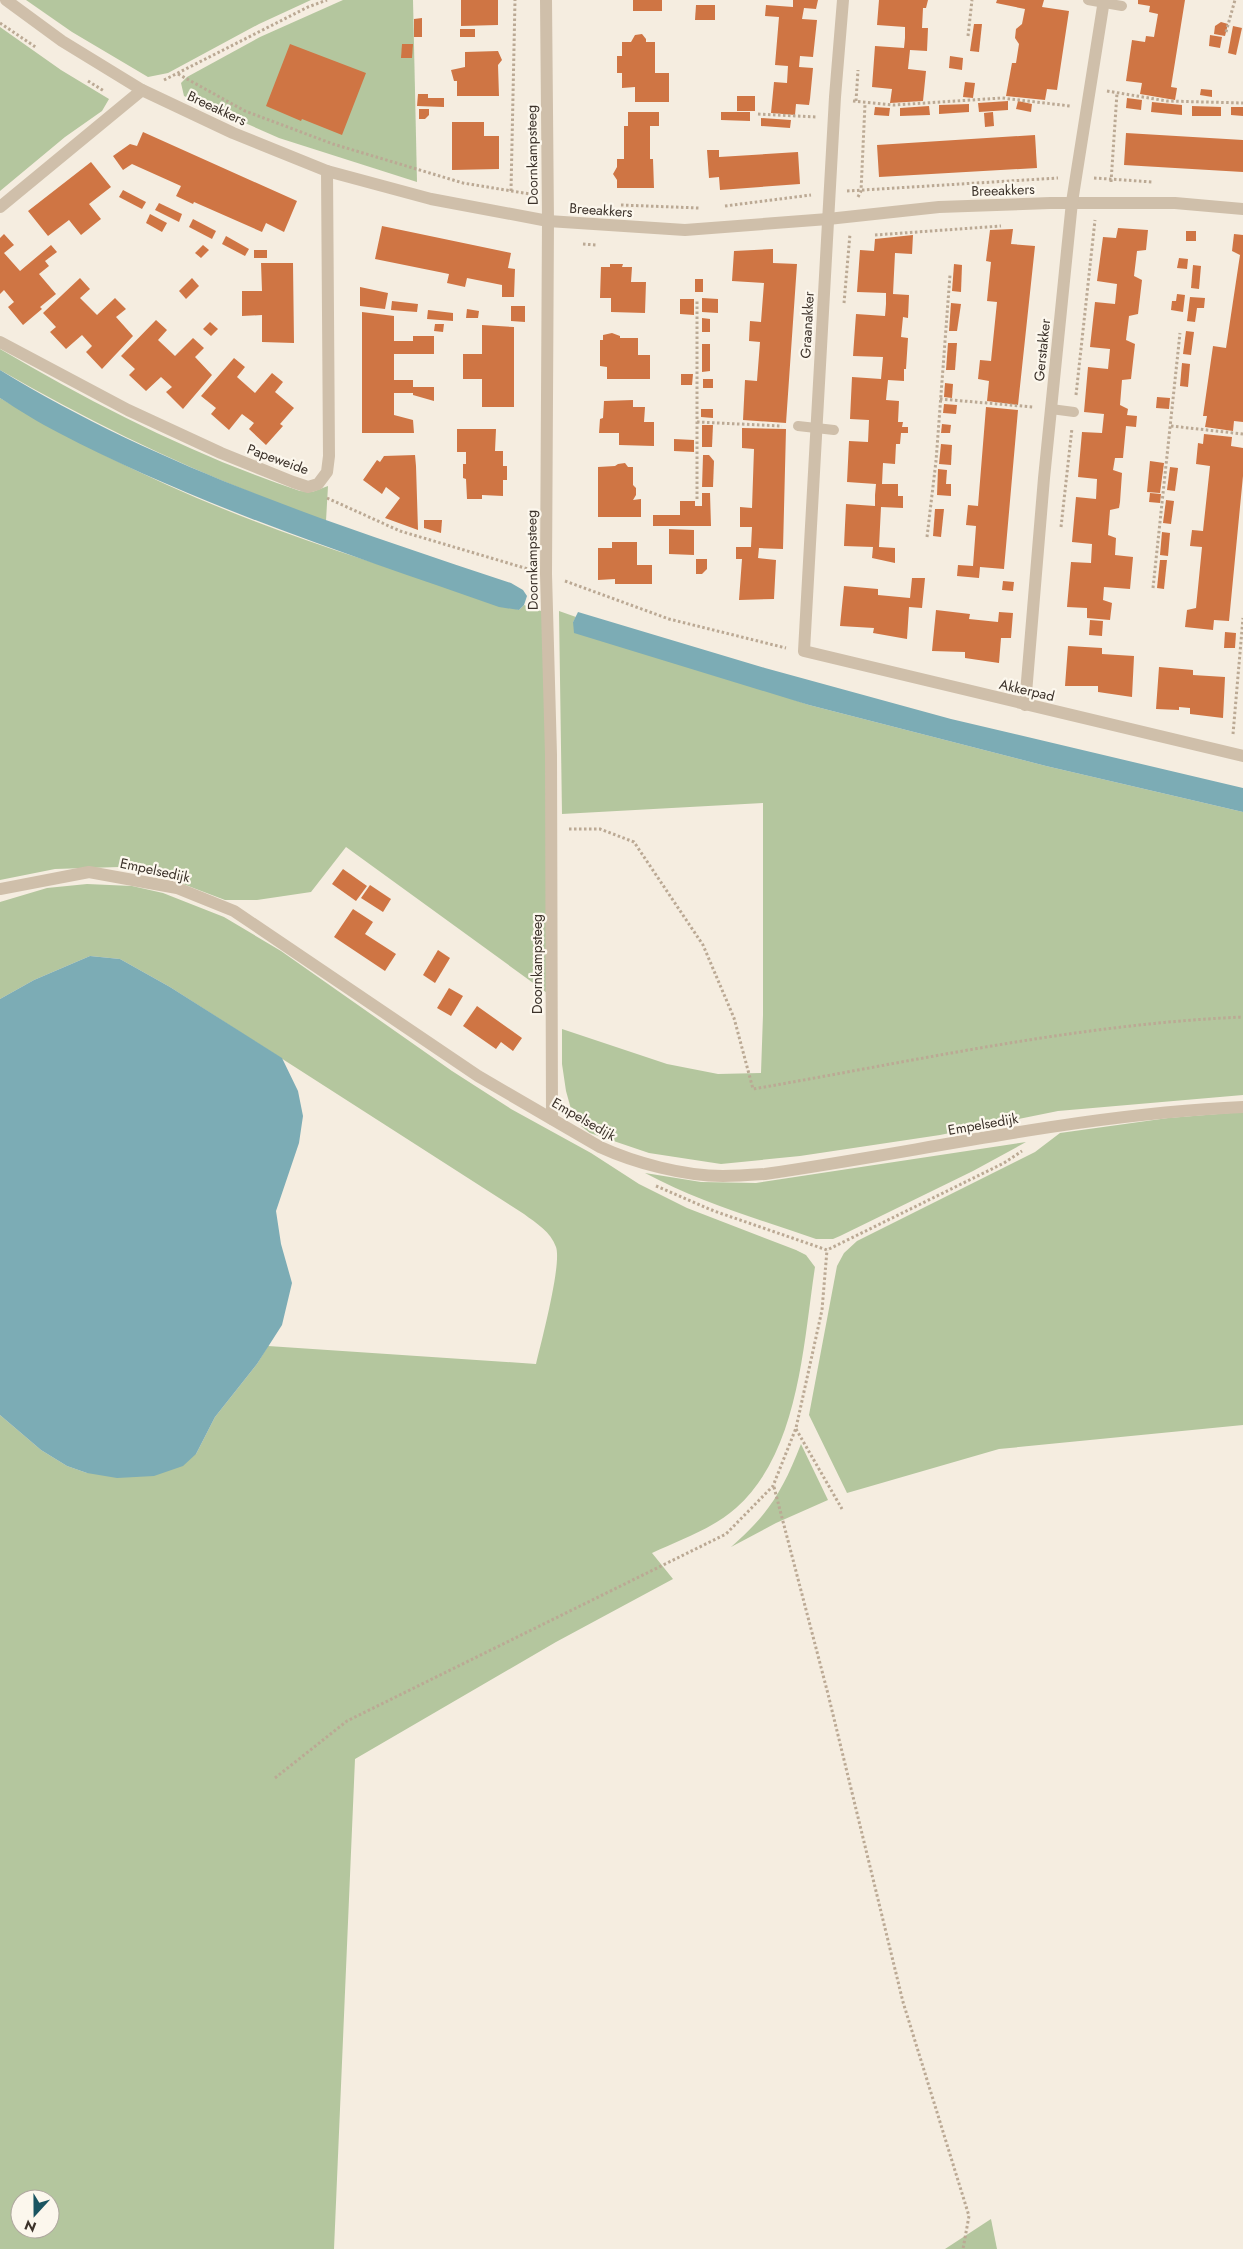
<svg xmlns="http://www.w3.org/2000/svg" width="1243" height="2249" font-family="Jost,sans-serif">
<style>
.green{fill:#b4c69e;fill-rule:evenodd}
.water{fill:#7cacb5}
.building{fill:#cf7544}
.lines{fill:none;stroke-linecap:round;stroke-linejoin:round}
.path{stroke:#bba994;stroke-width:3;stroke-dasharray:2.5 2.5;stroke-linecap:butt}
.lane{stroke:#cfbfaa;stroke-width:10}
.street{stroke:#cfbfaa;stroke-width:12}
.labels{text-anchor:middle;dominant-baseline:central;stroke-width:4.5;stroke-linejoin:round;paint-order:stroke}
.street-label{font-size:14px;fill:#3c322a;stroke:#fcf7ed}
</style>
<rect width="100%" height="100%" fill="#f5ede0"/>
<g class="green">
<polygon points="26,0 311,0 259,24 168,73 148,77 72,32"/>
<polygon points="343,0 413,0 417,182 279,138 184,96 181,83 187,77 260,37"/>
<polygon points="0,27 61,70 109,99 102,111 65,137 0,191"/>
<path d="M0 349C95 405 195 456 300 491L312 492 328 486 326 521C213 481 104 430 0 370Z"/>
<path d="M0 398C88 450 182 495 278 530 357 559 439 583 519 610L524 605 544 612 549 889 547 993 346 847 311 892 257 900H225L154 873 119 867 55 869 0 880Z"/>
<polygon points="559,611 576,617 573,622 809,705 1046,766 1243,812 1243,1095 1058,1111 940,1135 800,1156 721,1164 649,1153 590,1133 581,1126 571,1109 566,1091 562,1064 562,1029 667,1064 718,1074 761,1073 763,1015 763,803 562,814"/>
<path d="M87 884 132 886 163 893 224 917 281 951 452 1071 511 1109 591 1153 639 1184 687 1208 796 1250 806 1255 815 1267C803 1346 799 1452 736 1508 712 1529 680 1540 652 1553L673 1579 556 1642 355 1759 334 2249H0V1415L41 1450 67 1466 87 1473 196 1454 215 1417 257 1364 268 1346 536 1364C541 1343 562 1264 556 1247 551 1232 536 1223 524 1214L170 987 120 959 90 956 34 980 0 999V902L47 888ZM20 2199H50V2229H20Z"/>
<polygon points="1243,1112 1243,1425 999,1449 847,1493 809,1415 837,1266 844,1253 857,1241 1035,1152 1060,1133 1168,1118"/>
<path d="M1026 1142 973 1171 840 1236 833 1239H816C758 1219 699 1202 645 1173L701 1182 756 1183Z"/>
<path d="M801 1444 828 1500 776 1523 731 1547C769 1514 783 1490 801 1444Z"/>
<polygon points="991,2219 997,2249 945,2249"/>
</g>
<g class="water">
<path d="M0 370C158 467 336 525 511 583L523 590 527 596 524 605 519 610 499 607C350 555 199 506 59 433 39 423 19 410 0 398Z"/>
<polygon points="578,612 765,668 951,719 1243,788 1243,812 1046,766 809,705 574,633 573,622"/>
<polygon points="90,956 120,959 170,987 282,1058 298,1091 303,1116 299,1143 276,1211 281,1244 292,1283 282,1325 257,1364 215,1417 196,1454 183,1466 154,1476 117,1478 87,1473 67,1466 41,1450 0,1415 0,999 34,980"/>
</g>
<g class="building">
<polygon points="461,0 498,0 498,25 461,26"/>
<rect x="633" y="0" width="29" height="11"/>
<polygon points="793,0 818,0 816,9 804,8 802,19 817,20 813,57 800,56 799,67 813,68 810,99 809,105 796,104 795,115 771,113 774,82 787,83 788,66 775,65 779,17 765,16 766,5 793,7"/>
<polygon points="879,0 928,0 926,8 923,8 922,28 928,28 927,51 910,50 908,69 926,71 923,101 890,103 892,89 872,87 875,46 904,48 905,38 905,27 877,25"/>
<polygon points="997,0 1044,0 1042,7 1069,11 1057,90 1047,89 1045,100 1006,96 1012,63 1016,63 1019,44 1015,38 1016,29 1022,24 1025,9 996,3"/>
<polygon points="1138,0 1185,0 1171,87 1177,88 1175,100 1140,94 1142,83 1126,81 1132,40 1145,42 1146,36 1154,37 1158,14 1149,12 1150,6 1138,4"/>
<polygon points="696,5 715,5 715,20 695,20"/>
<polygon points="422,18 422,37 414,37 414,19"/>
<polygon points="1221,22 1228,24 1225,36 1214,34 1215,26"/>
<polygon points="974,24 982,24 979,52 970,51"/>
<polygon points="1233,26 1242,28 1236,55 1228,53"/>
<rect x="460" y="29" width="15" height="8"/>
<polygon points="642,34 646,39 646,42 655,42 655,73 669,73 669,102 635,102 635,87 622,88 622,73 617,73 617,56 622,56 622,42 631,42 635,35"/>
<polygon points="1210,35 1222,37 1220,48 1209,46"/>
<polygon points="290,44 366,73 342,135 302,119 301,121 266,106"/>
<polygon points="402,44 413,44 412,58 401,58"/>
<polygon points="498,51 502,60 498,65 499,96 457,96 457,81 454,81 451,70 465,67 465,52"/>
<polygon points="950,56 963,58 962,70 949,68"/>
<polygon points="965,82 975,83 973,98 963,97"/>
<polygon points="1201,89 1212,90 1212,97 1200,95"/>
<polygon points="418,94 428,94 428,98 444,98 444,107 417,106"/>
<rect x="737" y="96" width="18" height="15"/>
<polygon points="1127,98 1142,100 1141,110 1126,108"/>
<polygon points="1008,101 1008,110 979,112 978,103"/>
<polygon points="1018,101 1032,104 1031,112 1016,109"/>
<polygon points="1152,102 1182,105 1182,115 1151,112"/>
<polygon points="969,104 969,112 939,114 939,105"/>
<polygon points="929,106 930,115 900,116 900,108"/>
<polygon points="1192,106 1221,107 1221,116 1192,116"/>
<polygon points="875,107 890,108 889,116 874,115"/>
<polygon points="1231,107 1243,107 1243,116 1231,115"/>
<polygon points="419,109 429,109 429,115 425,119 419,119"/>
<polygon points="628,112 659,112 659,126 650,126 650,159 653,159 654,188 617,188 617,180 613,174 617,167 617,159 624,159 624,126 628,126"/>
<polygon points="721,112 750,112 750,121 721,120"/>
<polygon points="993,112 994,126 985,127 984,113"/>
<polygon points="761,118 791,120 790,128 761,126"/>
<polygon points="452,122 484,122 484,136 499,136 499,169 452,170"/>
<polygon points="143,132 297,201 284,232 266,223 262,232 194,202 193,204 176,196 181,186 132,164 123,170 113,156 130,144 137,146"/>
<polygon points="1126,133 1243,140 1243,172 1124,165"/>
<polygon points="1035,135 1037,168 879,177 877,145"/>
<polygon points="707,150 719,150 719,157 798,152 800,184 720,190 719,177 709,178"/>
<polygon points="91,162 111,187 89,204 101,219 81,235 69,220 48,236 28,211"/>
<polygon points="123,190 146,202 142,209 119,197"/>
<polygon points="159,203 182,214 179,222 155,210"/>
<polygon points="150,214 167,223 162,232 146,223"/>
<polygon points="193,219 216,231 212,239 189,227"/>
<polygon points="382,226 511,253 508,268 515,269 514,297 502,297 502,285 467,278 465,287 447,283 449,274 375,259"/>
<polygon points="1118,228 1148,230 1146,250 1137,251 1134,276 1142,280 1138,314 1129,316 1126,340 1135,344 1131,379 1122,380 1120,405 1128,409 1127,415 1137,416 1136,427 1126,426 1123,458 1115,458 1113,470 1122,473 1120,502 1119,508 1110,510 1108,535 1116,538 1115,555 1133,557 1130,589 1104,587 1103,600 1112,603 1110,620 1087,618 1087,608 1067,607 1071,562 1091,563 1092,544 1072,542 1076,497 1096,499 1097,479 1078,477 1082,432 1102,433 1104,414 1084,412 1088,367 1108,369 1110,349 1090,347 1095,302 1115,304 1117,284 1097,281 1103,237 1116,238"/>
<polygon points="1013,229 1011,244 1035,246 1018,405 987,401 989,381 978,379 980,360 991,361 997,302 987,301 991,262 986,261 990,230"/>
<rect x="1186" y="231" width="10" height="10"/>
<polygon points="4,234 14,245 4,253 20,271 51,245 57,252 45,261 49,266 39,274 56,294 40,307 42,309 23,325 8,307 14,302 4,290 0,294 0,238"/>
<polygon points="1234,234 1243,235 1243,422 1234,421 1233,431 1205,427 1207,416 1203,416 1213,346 1226,348 1240,255 1232,251"/>
<polygon points="913,235 912,254 895,253 893,294 909,295 908,318 903,317 901,337 908,338 906,369 904,369 904,381 888,380 886,400 899,401 898,422 903,422 902,427 908,427 908,433 901,433 900,444 896,444 895,464 883,463 882,484 898,484 898,496 903,496 903,508 881,507 879,547 895,548 895,563 872,558 873,547 844,546 846,504 875,506 875,495 876,484 847,482 849,441 868,442 869,420 850,419 852,377 881,379 883,357 853,356 856,314 885,316 886,304 886,293 857,292 860,250 874,251 875,239"/>
<polygon points="226,236 249,249 245,256 222,244"/>
<polygon points="203,245 209,250 201,258 195,253"/>
<polygon points="773,249 773,263 797,264 786,423 743,420 745,380 757,381 760,342 749,341 750,321 761,322 764,283 732,281 734,251"/>
<rect x="254" y="250" width="13" height="8"/>
<polygon points="1179,258 1188,259 1187,269 1177,268"/>
<polygon points="261,263 293,263 294,343 262,342 262,315 242,316 242,291 262,291"/>
<polygon points="610,264 623,264 622,267 632,267 631,282 646,282 645,313 611,312 611,298 600,298 601,267 610,267"/>
<polygon points="954,264 962,265 961,292 952,291"/>
<polygon points="1193,265 1201,266 1199,289 1191,288"/>
<polygon points="80,278 90,289 80,298 97,315 115,298 126,309 116,317 133,336 102,369 86,352 92,346 82,335 66,349 50,332 56,327 43,313"/>
<polygon points="192,278 199,286 186,299 179,291"/>
<rect x="695" y="279" width="8" height="13"/>
<polygon points="360,287 388,293 385,309 360,306"/>
<polygon points="1177,294 1185,295 1183,312 1171,310 1172,301 1176,301"/>
<polygon points="1190,297 1205,298 1204,308 1197,308 1195,322 1187,321"/>
<polygon points="702,298 718,299 718,313 702,312"/>
<polygon points="680,299 694,299 694,315 680,314"/>
<polygon points="392,301 418,304 417,312 391,310"/>
<polygon points="951,303 961,304 957,331 949,331"/>
<polygon points="511,306 525,306 525,322 511,321"/>
<polygon points="467,309 479,311 478,318 466,318"/>
<polygon points="428,310 453,313 453,321 427,319"/>
<polygon points="362,312 394,316 394,341 413,341 413,336 434,336 434,354 394,354 394,380 413,380 413,387 434,387 434,401 413,395 413,393 394,393 394,415 413,420 414,433 362,433"/>
<polygon points="702,318 710,319 710,332 702,332"/>
<polygon points="156,320 167,330 158,340 175,356 193,338 204,348 195,357 212,375 183,409 166,392 172,387 161,377 146,391 129,375 135,369 121,356"/>
<polygon points="210,322 218,329 211,336 203,329"/>
<polygon points="435,324 444,324 443,332 434,331"/>
<polygon points="482,325 514,327 514,407 482,407 482,379 463,379 463,354 482,354"/>
<polygon points="1186,331 1194,332 1191,355 1183,354"/>
<polygon points="612,333 620,336 620,338 638,338 638,355 650,355 650,379 607,379 607,367 600,366 600,340 603,340 603,335"/>
<polygon points="948,343 957,343 955,370 946,370"/>
<polygon points="702,344 710,344 710,371 702,372"/>
<polygon points="234,358 245,367 237,377 255,393 272,373 283,382 275,392 294,408 280,424 283,426 266,445 249,429 254,423 242,414 229,430 211,414 216,408 201,396"/>
<polygon points="1182,363 1190,364 1188,387 1180,386"/>
<polygon points="681,374 693,374 692,385 681,385"/>
<rect x="703" y="379" width="10" height="9"/>
<polygon points="945,383 953,384 952,398 944,397"/>
<polygon points="1157,397 1170,398 1169,409 1156,408"/>
<polygon points="633,400 633,407 645,407 644,422 654,422 654,446 619,445 619,433 599,433 600,419 603,418 604,401"/>
<polygon points="944,404 957,405 956,414 943,413"/>
<polygon points="986,407 1018,410 1004,569 980,567 979,578 957,576 958,565 973,566 976,526 966,525 968,505 978,506"/>
<polygon points="701,409 713,409 713,418 701,417"/>
<polygon points="942,424 951,425 950,433 941,433"/>
<polygon points="702,425 713,425 712,447 702,447"/>
<polygon points="742,428 786,429 783,549 759,548 758,558 776,560 774,599 739,600 742,559 736,559 736,547 751,547 752,527 740,527 740,507 752,508 754,449 742,448"/>
<polygon points="457,429 496,429 495,451 503,451 503,466 507,466 507,480 503,480 503,496 482,495 482,499 467,499 466,479 463,478 463,464 466,464 466,452 457,452"/>
<polygon points="1204,434 1232,437 1231,446 1243,448 1243,476 1229,621 1214,620 1213,630 1185,627 1187,610 1196,608 1202,547 1190,546 1192,530 1203,531 1210,466 1196,464 1198,443 1203,444"/>
<polygon points="674,439 694,440 694,452 674,451"/>
<polygon points="941,444 952,445 951,465 939,464"/>
<polygon points="415,455 416,466 418,530 385,518 400,498 386,487 382,494 363,480 377,460 380,462 384,456"/>
<polygon points="703,455 709,455 714,461 713,487 702,487"/>
<polygon points="1150,461 1164,463 1160,493 1147,492"/>
<polygon points="625,463 628,467 633,467 633,485 636,488 636,495 633,500 641,499 641,517 598,517 598,467 615,466 618,464"/>
<polygon points="1170,467 1178,468 1175,491 1167,490"/>
<polygon points="938,469 947,470 946,484 951,484 951,496 937,495"/>
<polygon points="702,493 710,493 711,526 653,526 653,515 680,515 680,501 695,501 695,506 702,506"/>
<polygon points="1150,493 1161,494 1160,503 1149,502"/>
<polygon points="1166,500 1174,501 1171,524 1163,523"/>
<polygon points="935,509 944,509 941,537 933,536"/>
<polygon points="424,520 442,520 441,533 424,528"/>
<polygon points="669,529 694,530 694,555 669,554"/>
<polygon points="1162,532 1170,533 1168,556 1160,555"/>
<polygon points="612,542 637,542 637,565 652,565 652,584 615,584 615,579 598,580 598,548 612,548"/>
<polygon points="696,559 707,559 707,569 702,574 696,574"/>
<polygon points="1160,560 1167,560 1164,589 1157,588"/>
<polygon points="912,578 925,578 922,608 909,607 907,639 873,633 874,628 840,626 844,586 878,589 878,595 910,598"/>
<polygon points="1003,581 1014,582 1013,591 1002,590"/>
<polygon points="936,610 970,614 969,619 998,622 999,612 1013,613 1011,638 1001,638 999,663 965,658 965,652 932,651"/>
<polygon points="1090,620 1103,621 1102,636 1089,635"/>
<polygon points="1225,632 1236,633 1235,648 1224,648"/>
<polygon points="1068,646 1102,648 1102,654 1134,656 1132,697 1098,692 1098,686 1065,686"/>
<polygon points="1159,667 1193,670 1193,675 1225,677 1223,718 1190,714 1190,708 1179,707 1179,710 1156,709"/>
<polygon points="343,869 367,886 356,901 332,884"/>
<polygon points="370,885 391,899 383,912 361,898"/>
<polygon points="353,909 373,922 365,934 396,954 385,971 334,937"/>
<polygon points="438,950 450,958 435,983 423,975"/>
<polygon points="449,988 463,996 451,1016 437,1008"/>
<polygon points="477,1006 522,1038 513,1051 501,1042 496,1049 463,1026"/>
</g>
<g class="lines">
<g class="path">
<polyline points="0,23 37,48"/>
<polyline points="1226,32 1235,0"/>
<polyline points="968,36 972,0"/>
<polyline points="178,74 245,111 333,144 463,183 530,194"/>
<polyline points="164,80 308,7 327,0"/>
<polyline points="88,81 104,91"/>
<polyline points="1107,91 1167,101 1243,103"/>
<polyline points="853,101 894,105 1002,98 1070,106"/>
<polyline points="856,101 858,70"/>
<polyline points="758,114 816,117"/>
<polyline points="1094,178 1153,182"/>
<polyline points="1111,182 1117,93"/>
<polyline points="511,191 515,0"/>
<polyline points="847,191 1058,178"/>
<polyline points="858,197 861,191 865,104"/>
<polyline points="621,205 699,208"/>
<polyline points="725,206 811,195"/>
<polyline points="875,235 1001,226"/>
<polyline points="583,244 596,245"/>
<polyline points="844,303 850,234"/>
<polyline points="1076,395 1095,220"/>
<polyline points="940,399 1033,407"/>
<polyline points="697,422 782,426"/>
<polyline points="1171,426 1243,434"/>
<polyline points="327,498 400,531 528,569"/>
<polyline points="697,499 697,299"/>
<polyline points="1061,527 1072,428"/>
<polyline points="927,537 936,461 950,275"/>
<polyline points="565,581 669,619 786,648"/>
<polyline points="1153,588 1180,333"/>
<polyline points="1233,734 1243,618"/>
<path d="M569 829H600L634 842 703 945 734 1018 753 1089C915 1061 1078 1024 1243 1017"/>
<polyline points="656,1186 714,1211 827,1250 1004,1163 1022,1151"/>
<polyline points="796,1429 842,1509"/>
<polyline points="774,1487 828,1694 903,2002 969,2216 963,2249"/>
<polyline points="275,1778 347,1721 726,1534 773,1486 796,1428 822,1310 827,1250"/>
</g>
<g class="lane">
<polyline points="1088,0 1122,6"/>
<polyline points="1051,409 1074,412"/>
<polyline points="798,426 834,430"/>
</g>
<g class="street">
<polyline points="6,0 62,41 142,90 233,133 327,171 431,199 548,221 685,230 828,219 939,207 1050,203 1175,203 1243,209"/>
<polyline points="546,0 548,221 546,574 551,755 552,1119"/>
<polyline points="843,0 835,97 804,651 1243,756"/>
<polyline points="0,207 142,90"/>
<polyline points="0,342 128,410 221,453 293,482 308,487 318,484 327,472 329,456 327,171"/>
<polyline points="1025,705 1044,478 1072,202 1104,0"/>
<path d="M0 889 89 872 177 888 234 911 478 1076 600 1147C635 1163 684 1176 723 1176 737 1176 751 1175 765 1174 924 1151 1082 1114 1243 1107"/>
</g>
</g>
<g class="labels">
<g class="street-label">
<text transform="translate(217 108) rotate(25)">Breeakkers</text>
<text transform="translate(532 155) rotate(-91)">Doornkampsteeg</text>
<text transform="translate(1003 190) rotate(-2)">Breeakkers</text>
<text transform="translate(601 210) rotate(4)">Breeakkers</text>
<text transform="translate(807 325) rotate(-87)">Graanakker</text>
<text transform="translate(1042 350) rotate(-84)">Gerstakker</text>
<text transform="translate(278 459) rotate(20)">Papeweide</text>
<text transform="translate(532 560) rotate(-91)">Doornkampsteeg</text>
<text transform="translate(1027 690) rotate(13)">Akkerpad</text>
<text transform="translate(155 870) rotate(12)">Empelsedijk</text>
<text transform="translate(537 964) rotate(-90)">Doornkampsteeg</text>
<text transform="translate(584 1119) rotate(30)">Empelsedijk</text>
<text transform="translate(983 1124) rotate(-10)">Empelsedijk</text>
</g>
</g>
<g transform="translate(35 2214) rotate(201)"><circle r="24" fill="#fcf7ed" stroke="#afa89f"/>
<path d="M0-4L9 19L0 12L-9 19Z" fill="#1b5561"/>
<text y="-8" font-size="14" font-weight="bold" text-anchor="middle" fill="#3c322a">N</text>
</g>
</svg>
